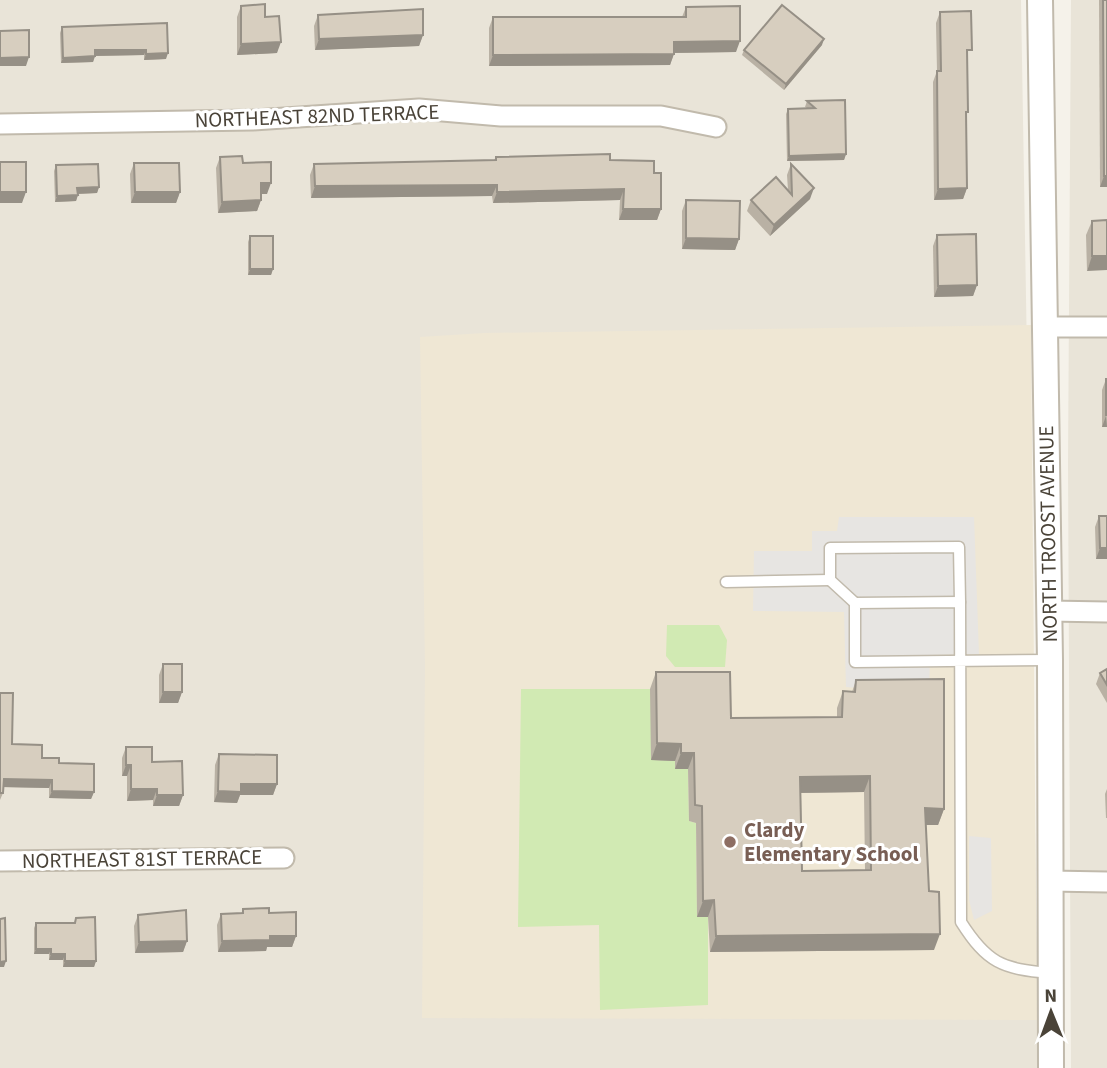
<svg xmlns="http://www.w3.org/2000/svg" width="1107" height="1068" font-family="'Source Sans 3',sans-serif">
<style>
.residential{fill:#e9e4d8}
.education{fill:#efe7d4}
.green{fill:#d1eab3}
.parking{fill:#e7e5e2}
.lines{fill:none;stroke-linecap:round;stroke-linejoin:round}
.service-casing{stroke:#c1baac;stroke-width:13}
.minor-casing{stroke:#c1baac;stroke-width:23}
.tertiary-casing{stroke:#c1baac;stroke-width:28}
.service{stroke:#fff;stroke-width:10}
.minor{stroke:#fff;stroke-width:19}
.tertiary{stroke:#fff;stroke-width:24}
.wall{fill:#b9b1a4;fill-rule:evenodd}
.shaded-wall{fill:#969086}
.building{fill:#d7cebf;stroke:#969086;stroke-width:2;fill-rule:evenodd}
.education-dot{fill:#8d6e63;stroke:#fff;stroke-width:2.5}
.labels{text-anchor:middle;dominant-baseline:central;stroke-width:6;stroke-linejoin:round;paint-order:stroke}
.street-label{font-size:21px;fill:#4a4338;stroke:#fff}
.education-label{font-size:21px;font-weight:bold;fill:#785e54;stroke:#fff;text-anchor:start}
</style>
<rect width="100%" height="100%" fill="#f5f2ea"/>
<g class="residential">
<polygon points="0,0 1021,0 1039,1068 0,1068"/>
<polygon points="1071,0 1107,0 1107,1068 1071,1068 1068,464"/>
</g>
<polygon class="education" points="1031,325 1037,1020 422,1018 425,667 420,337 484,333"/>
<g class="green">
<polygon points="667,625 719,625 727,640 725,667 675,667 666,656"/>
<polygon points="521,689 650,689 675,761 675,769 688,769 689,821 696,823 697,916 708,917 708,1005 600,1010 599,925 518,927"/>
</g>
<g class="parking">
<polygon points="839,517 974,517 979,654 930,655 929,694 846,687 844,612 753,611 754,551 812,551 812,531 837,531"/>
<polygon points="969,836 991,838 992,911 974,920 969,900"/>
</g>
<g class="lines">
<g class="service-casing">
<g id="service">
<polyline points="726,582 830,580"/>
<polyline points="855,603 830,580 830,548 959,547 960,602"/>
<path d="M1049 660 855 662V603L960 602 961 922C987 963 1002 969 1050 973"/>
</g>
</g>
<g class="minor-casing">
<g id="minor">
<polyline points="0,124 253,120 419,109 501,116 661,116 716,127"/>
<polyline points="1044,327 1107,327"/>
<polyline points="1049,611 1107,612"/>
<polyline points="0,861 284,858"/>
<polyline points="1050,881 1107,882"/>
</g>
</g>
<g class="tertiary-casing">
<polyline id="tertiary" points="1040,0 1050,660 1051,1068"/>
</g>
<use href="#service" class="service"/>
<use href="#minor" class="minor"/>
<use href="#tertiary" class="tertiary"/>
</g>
<g class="wall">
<polygon points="1099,0 1107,0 1107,187 1100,187"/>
<polygon points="241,6 265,17 277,53 237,55 237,17"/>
<polygon points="686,7 736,52 674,53 670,65 489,66 489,28 493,17 682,17"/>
<polygon points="940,12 968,61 966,118 967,188 963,199 934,200 933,82 937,71 936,23"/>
<polygon points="318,15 423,35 419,46 315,50 314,26"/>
<polygon points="167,23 166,59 144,60 144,55 95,56 93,62 61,63 60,33 62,27"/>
<polygon points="822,45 784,90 742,55 744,50"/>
<polygon points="845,100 846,154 844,160 787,161 786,114 788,109 807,108 805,107 807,101"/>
<polygon points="220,157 243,163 267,194 261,194 261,200 257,211 218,213 216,168"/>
<polygon points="496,157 610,160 654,173 661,209 657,220 619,220 620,200 493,203 492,196 311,198 310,175 314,164 494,160"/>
<polygon points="134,163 180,192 176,203 131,203 130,174"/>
<polygon points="791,164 810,199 770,236 747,211 751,200 788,190 787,175"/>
<polygon points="56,165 99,187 97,193 78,194 76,201 55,202 54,171"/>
<polygon points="686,200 739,239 735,250 682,249 682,211"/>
<polygon points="1107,220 1087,271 1086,235 1092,221"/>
<polygon points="937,235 977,285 973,296 934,297 933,246"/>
<polygon points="250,236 273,269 271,275 248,275 248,242"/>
<polygon points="1106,379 1107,427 1102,427 1102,390"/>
<polygon points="1099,516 1107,516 1107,559 1096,559 1095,527"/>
<polygon points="163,664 182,692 178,703 159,703 159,675"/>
<polygon points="1107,669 1107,703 1096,684 1100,673"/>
<path d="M656 672 731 718H837V708L843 691 852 692 856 680 944 809 938 825H926L929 891 934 950 710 952 708 917H697L696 823 689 821 688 769H675V761L651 760 650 689ZM864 792 865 870 802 871 801 793Z"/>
<polygon points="0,693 13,693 12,744 42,745 42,758 59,758 59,763 94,764 94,792 91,799 49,798 49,788 4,787 3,793 0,800"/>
<polygon points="126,747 152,762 183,795 179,806 153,806 153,800 127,801 127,776 122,776 122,758"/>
<polygon points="219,754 277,784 273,795 240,795 237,803 214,802 215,765"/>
<polygon points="1107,789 1107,818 1106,818 1105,794"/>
<polygon points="243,909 269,913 296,936 292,947 267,947 266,951 218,952 217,925 221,914 241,914"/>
<polygon points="138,915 187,941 183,952 135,953 134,926"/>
<polygon points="76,918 96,961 94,967 63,967 63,960 49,960 49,954 34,954 34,928 36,923 74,923"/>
</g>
<g class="shaded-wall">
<polygon points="423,35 419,46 315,50 319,39"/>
<polygon points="824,39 822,45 784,90 786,84"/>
<polygon points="740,41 736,52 670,53 674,42"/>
<polygon points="281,42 277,53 237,55 241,44"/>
<polygon points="95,50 146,50 144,55 93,56"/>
<polygon points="168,53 166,59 144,60 146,54"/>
<polygon points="674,54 670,65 489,66 493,55"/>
<polygon points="95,56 93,62 61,63 63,58"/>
<polygon points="29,57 26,66 0,66 0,58"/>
<polygon points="846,154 844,160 787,161 789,156"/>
<polygon points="1104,176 1107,176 1107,187 1100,187"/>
<polygon points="261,183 271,183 267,194 257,194"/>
<polygon points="497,185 492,196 311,198 315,186"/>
<polygon points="99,187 97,193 75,194 77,188"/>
<polygon points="814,188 810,199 770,236 774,225"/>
<polygon points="967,188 963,199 934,200 938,189"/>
<polygon points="624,189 620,200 493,203 497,192"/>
<polygon points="0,192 26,192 22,203 0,203"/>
<polygon points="135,192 180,192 176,203 131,203"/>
<polygon points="78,195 76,201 55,202 57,196"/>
<polygon points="261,200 257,211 218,213 222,202"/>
<polygon points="623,209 661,209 657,220 619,220"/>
<polygon points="686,238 739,239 735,250 682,249"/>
<polygon points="1092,256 1107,256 1107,270 1087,271"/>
<polygon points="250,269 273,269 271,275 248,275"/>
<polygon points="977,285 973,296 934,297 938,286"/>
<polygon points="1106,416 1107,427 1102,427"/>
<polygon points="1100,548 1107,548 1107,559 1096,559"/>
<polygon points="163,692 182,692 178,703 159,703"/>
<polygon points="657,743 681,744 675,761 651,760"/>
<polygon points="681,753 694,753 688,769 675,769"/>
<polygon points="126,765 131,765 127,776 122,776"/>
<polygon points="870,776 864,792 794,793 800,777"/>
<polygon points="4,779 52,780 49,788 1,787"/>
<polygon points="241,784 277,784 273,795 240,795 237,803 214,802 218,791"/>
<polygon points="131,789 157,789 153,800 127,801"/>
<polygon points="52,791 94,792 91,799 49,798"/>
<polygon points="157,795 183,795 179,806 153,806"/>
<polygon points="925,808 944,809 938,825 919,825"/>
<polygon points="714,900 708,917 697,917 703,901"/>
<polygon points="940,934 934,950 710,952 716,936"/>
<polygon points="270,936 296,936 292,947 267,947 266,951 218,952 222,941"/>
<polygon points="187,941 183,952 135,953 139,942"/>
<polygon points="36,949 51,949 49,954 34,954"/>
<polygon points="51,954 65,954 63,960 49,960"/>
<polygon points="6,961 4,967 0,967 0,962"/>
<polygon points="65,961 96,961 94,967 63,967"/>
</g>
<g class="building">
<polygon points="1103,0 1107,0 1107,176 1104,176"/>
<polygon points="265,4 265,17 279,16 281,42 241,44 241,6"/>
<polygon points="782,5 824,39 786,84 744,50"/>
<polygon points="740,6 740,41 674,42 674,54 493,55 493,17 686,17 686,7"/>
<polygon points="423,9 423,35 319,39 318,15"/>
<polygon points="971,11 972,50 967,50 968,112 966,112 967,188 938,189 937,71 941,71 940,12"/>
<polygon points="167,23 168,53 146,54 146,50 95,50 95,56 63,58 62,27"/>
<polygon points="29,30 29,57 0,58 0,31"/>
<polygon points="845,100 846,154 789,156 788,109 815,108 807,101"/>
<polygon points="610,154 610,160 654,161 654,173 661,173 661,209 623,209 624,189 497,192 497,185 315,186 314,164 496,160 496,157"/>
<polygon points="242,156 243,163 271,162 271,183 261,183 261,200 222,202 220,157"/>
<rect x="0" y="162" width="26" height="30"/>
<polygon points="134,163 179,163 180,192 135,192"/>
<polygon points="98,164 99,187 77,188 78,195 57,196 56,165"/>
<polygon points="791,164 814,188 774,225 751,200 776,177 792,195"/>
<polygon points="686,200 740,201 739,239 686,238"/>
<polygon points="1107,220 1107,256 1092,256 1092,221"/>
<polygon points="976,234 977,285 938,286 937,235"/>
<rect x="250" y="236" width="23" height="33"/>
<polygon points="1106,379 1107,379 1106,416"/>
<polygon points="1099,516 1107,516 1107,548 1100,548"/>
<rect x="163" y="664" width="19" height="28"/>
<polygon points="1107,669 1107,685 1100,673"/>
<path d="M656 672H730L731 718 842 717 843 691 855 692 856 680 944 679V809L925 808 929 891 939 892 940 934 716 936 714 900 703 901 702 806 695 805 694 753H681V744L657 743ZM870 776 871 870 802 871 800 777Z"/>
<polygon points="0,693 13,693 12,744 42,745 42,758 59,758 59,763 94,764 94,792 52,791 52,780 4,779 3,793 0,793"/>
<polygon points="126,747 152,747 152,762 182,761 183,795 157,795 157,789 131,789 131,765 126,765"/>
<polygon points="219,754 277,755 277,784 241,784 241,792 218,791"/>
<polygon points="269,908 269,913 296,912 296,936 270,936 270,940 222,941 221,914 243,913 243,909"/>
<polygon points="186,910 187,941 139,942 138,915"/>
<polygon points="95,917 96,961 65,961 65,954 51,954 51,949 36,949 36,923 75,923 76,918"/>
<polygon points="5,918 6,961 0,962 0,919"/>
</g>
<circle class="education-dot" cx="730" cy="842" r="7"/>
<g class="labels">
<g class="street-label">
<text transform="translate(317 116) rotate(-2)">NORTHEAST 82ND TERRACE</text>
<text transform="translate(1048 534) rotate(-91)">NORTH TROOST AVENUE</text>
<text transform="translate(142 859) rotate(-1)">NORTHEAST 81ST TERRACE</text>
</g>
<g class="education-label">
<text x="744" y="830">Clardy<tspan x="744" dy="24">Elementary School</tspan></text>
</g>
</g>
<g transform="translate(1051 1012) rotate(359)" stroke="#ffffff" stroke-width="5" paint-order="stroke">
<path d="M0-5L12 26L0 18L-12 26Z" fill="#4a4338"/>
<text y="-10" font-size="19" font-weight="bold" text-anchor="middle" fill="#4a4338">N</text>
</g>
</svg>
